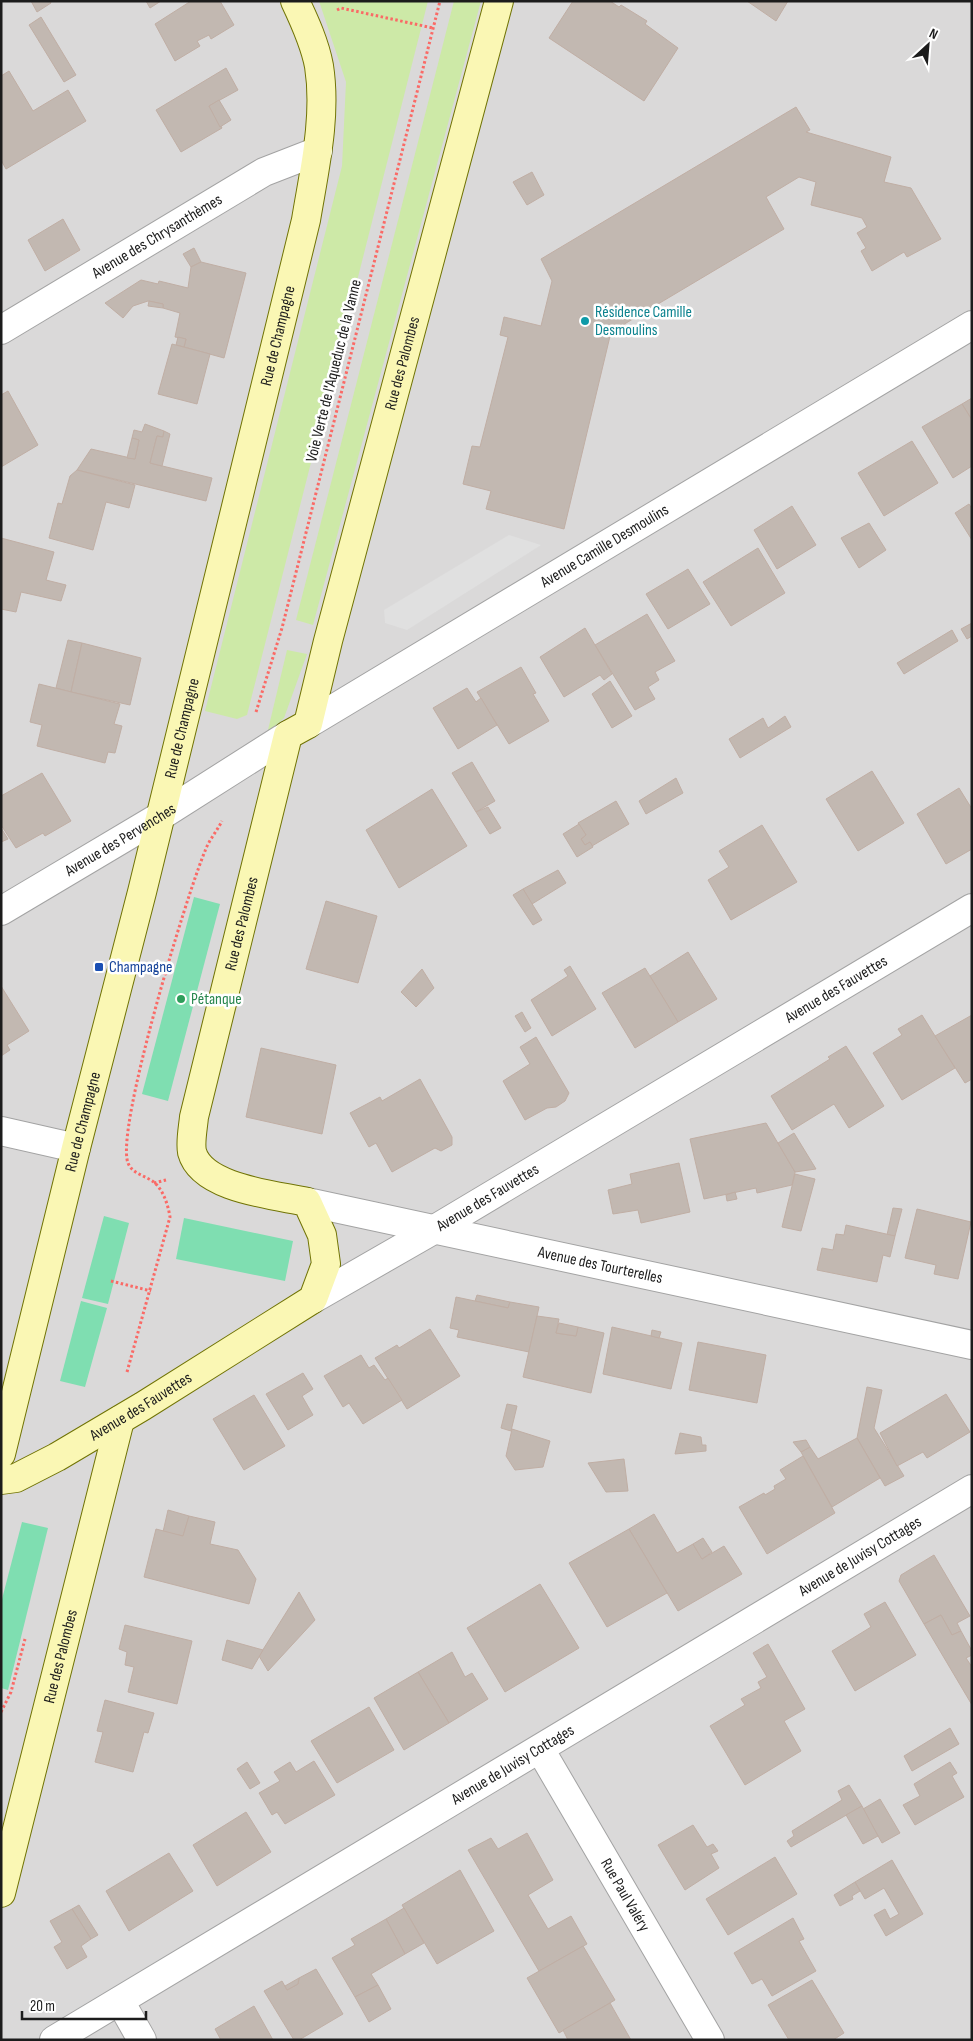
<svg xmlns="http://www.w3.org/2000/svg" width="973" height="2041" font-family="'Sofia Sans Condensed',sans-serif">
<style>
.residential{fill:#dad9d9}
.grass{fill:#cde9a7}
.pitch{fill:#7fdeb1}
.parking{fill:#e0e0e0}
.building{fill:#c2b8b1;stroke:#c0aea4}
.lines{fill:none;stroke-linecap:round;stroke-linejoin:round}
.street-casing{stroke:#a3a3a3;stroke-width:30}
.secondary-casing{stroke:#707304;stroke-width:30}
.path{stroke:#fa6a66;stroke-width:3;stroke-dasharray:2.5 2.5;stroke-linecap:butt}
.street{stroke:#fff;stroke-width:28}
.secondary{stroke:#faf7b4;stroke-width:28}
.culture-dot{fill:#0f9aa8;stroke:#fff;stroke-width:2}
.transit-dot{fill:#1a4fb4;stroke:#fff;stroke-width:2}
.leisure-dot{fill:#2e9e5b;stroke:#fff;stroke-width:2}
.labels{text-anchor:middle;dominant-baseline:central;stroke-width:5;stroke-linejoin:round;paint-order:stroke}
.street-label{font-size:16px;fill:#1c1c1c;stroke:#fff}
.culture-label{font-size:16px;fill:#0d838f;stroke:#fff;text-anchor:start}
.transit-label{font-size:16px;fill:#164399;stroke:#fff;text-anchor:start}
.leisure-label{font-size:16px;fill:#27864d;stroke:#fff;text-anchor:start}
</style>
<rect width="100%" height="100%" fill="#eee9e2"/>
<rect class="residential" x="1" y="1" width="971" height="2039"/>
<g class="grass">
<polygon points="319,1 428,1 247,715 237,719 205,711 342,166 346,82"/>
<polygon points="454,1 481,1 313,625 296,620"/>
<polygon points="287,650 307,654 284,718 267,734"/>
</g>
<g class="pitch">
<polygon points="194,897 220,904 168,1101 142,1094"/>
<polygon points="104,1216 129,1223 108,1304 82,1298"/>
<polygon points="184,1218 293,1241 285,1281 176,1259"/>
<polygon points="81,1301 107,1308 85,1387 60,1381"/>
<polygon points="22,1522 48,1528 8,1690 1,1688 1,1603"/>
</g>
<polygon class="parking" points="509,535 541,545 407,630 385,623 384,610"/>
<g class="building">
<polygon points="31,1 50,1 51,3 37,12"/>
<polygon points="146,1 161,1 150,8"/>
<polygon points="191,1 220,1 234,25 211,39 209,35 197,41 200,46 175,61 155,24"/>
<polygon points="573,1 610,1 619,7 621,5 647,21 645,24 678,48 644,101 549,38"/>
<polygon points="747,1 788,1 776,21"/>
<polygon points="41,17 76,75 64,82 29,25"/>
<polygon points="226,68 238,90 209,106 222,128 181,152 156,110"/>
<polygon points="9,71 33,111 68,90 86,121 6,169 1,160 1,76"/>
<polygon points="219,100 231,120 220,127 209,106"/>
<polygon points="796,107 810,130 806,132 891,157 884,182 911,188 941,239 907,257 904,252 872,271 861,251 866,248 857,233 867,227 862,218 811,205 816,182 799,177 766,197 784,229 611,332 564,529 486,509 491,491 463,484 472,446 480,447 508,337 500,335 504,317 541,326 552,281 541,259"/>
<polygon points="532,172 544,195 527,205 513,182"/>
<polygon points="63,219 80,250 45,271 28,240"/>
<polygon points="194,248 201,262 191,267 183,254"/>
<polygon points="201,262 246,273 224,358 184,347 186,339 175,337 180,313 163,308 163,304 148,301 133,306 123,318 105,303 141,280 158,284 159,281 188,288 191,267"/>
<polygon points="149,301 163,304 163,308 148,306"/>
<polygon points="178,337 186,339 184,347 176,345"/>
<polygon points="172,344 210,354 197,404 158,394"/>
<polygon points="8,391 38,445 1,467 1,395"/>
<polygon points="972,398 972,420 962,404"/>
<polygon points="962,404 972,420 972,466 953,478 922,427"/>
<polygon points="145,424 164,431 163,437 157,436 150,463 212,478 206,501 77,470 91,449 135,459 139,440 132,438 134,430 142,432"/>
<polygon points="164,431 170,434 162,466 150,463 157,436 163,437"/>
<polygon points="132,438 139,440 135,459 127,458"/>
<polygon points="912,441 938,483 884,516 858,473"/>
<polygon points="77,470 135,485 129,508 106,502 93,550 49,538 58,503 62,504 70,476"/>
<polygon points="969,504 972,509 972,540 955,513"/>
<polygon points="792,506 816,545 777,569 754,530"/>
<polygon points="869,523 886,550 859,568 841,538"/>
<polygon points="1,538 54,552 46,580 66,585 61,601 21,592 16,612 1,609"/>
<polygon points="758,548 785,593 731,626 703,582"/>
<polygon points="688,569 710,604 668,629 646,594"/>
<polygon points="647,614 675,661 655,672 659,680 648,687 655,699 635,710 595,645"/>
<polygon points="972,623 972,636 967,639 961,629"/>
<polygon points="585,628 612,674 604,680 600,675 564,697 540,657"/>
<polygon points="952,630 958,641 904,674 897,663"/>
<polygon points="68,640 82,643 71,692 56,688"/>
<polygon points="82,643 141,658 130,705 71,692"/>
<polygon points="521,667 536,693 533,694 549,721 509,744 477,692"/>
<polygon points="610,681 632,716 612,728 592,694"/>
<polygon points="39,684 120,704 114,724 122,726 115,753 108,752 105,763 37,746 42,725 30,722"/>
<polygon points="467,688 476,702 481,698 497,725 458,749 433,708"/>
<polygon points="785,716 791,727 740,758 729,739 763,718 768,728"/>
<polygon points="472,762 495,801 476,812 452,773"/>
<polygon points="872,771 904,823 858,851 826,799"/>
<polygon points="42,773 71,821 45,836 43,833 16,848 1,825 1,796"/>
<polygon points="676,778 683,793 646,814 639,801"/>
<polygon points="959,788 972,809 972,849 946,864 917,814"/>
<polygon points="432,789 467,846 399,888 366,830"/>
<polygon points="616,801 629,824 592,846 590,842 585,845 581,839 586,835 578,823"/>
<polygon points="488,807 501,828 490,834 476,812"/>
<polygon points="579,824 586,835 581,839 585,845 590,842 593,847 577,857 563,834"/>
<polygon points="762,825 797,882 731,920 708,880 729,867 719,851"/>
<polygon points="1,828 8,839 1,842"/>
<polygon points="558,870 566,883 532,904 523,889"/>
<polygon points="523,889 542,920 533,925 513,895"/>
<polygon points="326,901 377,916 358,983 306,969"/>
<polygon points="688,952 717,999 678,1022 650,976"/>
<polygon points="570,966 596,1009 552,1036 531,1000 568,976 564,970"/>
<polygon points="645,968 678,1022 635,1048 602,993"/>
<polygon points="422,969 434,988 416,1007 401,992"/>
<polygon points="1,986 29,1031 7,1045 10,1050 1,1056"/>
<polygon points="522,1012 531,1028 525,1032 515,1016"/>
<polygon points="922,1015 955,1068 902,1100 873,1053 902,1035 898,1029"/>
<polygon points="972,1015 972,1079 965,1083 935,1036"/>
<polygon points="536,1037 569,1093 565,1101 556,1107 547,1108 525,1120 503,1081 530,1064 520,1047"/>
<polygon points="846,1046 884,1106 849,1128 834,1104 792,1130 771,1096 830,1059 828,1057"/>
<polygon points="261,1048 336,1065 322,1134 246,1117"/>
<polygon points="420,1079 452,1137 452,1145 441,1151 435,1148 392,1172 376,1143 369,1147 350,1113 380,1097 382,1101"/>
<polygon points="766,1123 795,1172 792,1185 757,1193 756,1188 704,1199 690,1139"/>
<polygon points="794,1133 816,1169 795,1172 778,1143"/>
<polygon points="679,1163 690,1212 641,1223 638,1210 613,1214 608,1190 632,1184 630,1174"/>
<polygon points="795,1174 815,1179 801,1231 782,1227"/>
<polygon points="735,1192 737,1199 727,1201 726,1195"/>
<polygon points="893,1208 902,1209 895,1236 887,1235"/>
<polygon points="917,1209 971,1222 958,1279 934,1274 936,1265 905,1258"/>
<polygon points="846,1225 895,1236 890,1257 883,1255 877,1282 817,1270 822,1248 833,1250 836,1234 844,1235"/>
<polygon points="477,1295 510,1302 508,1308 475,1301"/>
<polygon points="456,1297 508,1308 510,1302 539,1307 529,1352 457,1337 459,1330 450,1328"/>
<polygon points="537,1316 559,1319 556,1333 576,1336 578,1327 604,1333 591,1393 523,1377"/>
<polygon points="559,1323 578,1327 576,1336 556,1333"/>
<polygon points="612,1327 682,1343 671,1389 603,1374"/>
<polygon points="430,1329 460,1376 407,1409 375,1358 397,1345 399,1348"/>
<polygon points="652,1330 661,1332 659,1338 651,1336"/>
<polygon points="698,1342 766,1355 757,1403 689,1390"/>
<polygon points="361,1355 369,1368 374,1365 385,1380 388,1378 402,1400 363,1424 349,1403 343,1407 324,1376"/>
<polygon points="303,1373 313,1389 302,1396 313,1415 288,1430 266,1394"/>
<polygon points="867,1387 882,1390 874,1428 904,1476 885,1486 857,1438"/>
<polygon points="946,1394 970,1432 927,1458 923,1452 897,1466 880,1433"/>
<polygon points="254,1395 285,1446 244,1470 213,1419"/>
<polygon points="507,1404 517,1406 511,1431 501,1428"/>
<polygon points="512,1429 550,1441 543,1467 515,1470 506,1456"/>
<polygon points="680,1433 701,1437 702,1445 706,1445 706,1451 675,1454"/>
<polygon points="857,1438 880,1478 832,1507 801,1452 810,1447 818,1459"/>
<polygon points="806,1440 810,1447 801,1452 793,1442"/>
<polygon points="803,1456 835,1513 767,1554 739,1507 764,1493 765,1495 775,1489 774,1486 786,1479 780,1470"/>
<polygon points="624,1459 628,1491 606,1492 588,1463"/>
<polygon points="168,1510 189,1516 183,1536 163,1532"/>
<polygon points="654,1514 677,1553 693,1544 702,1559 724,1546 742,1574 678,1611 629,1529"/>
<polygon points="189,1516 215,1522 210,1544 238,1550 256,1579 249,1604 144,1577 156,1529 183,1536"/>
<polygon points="629,1529 667,1593 607,1627 569,1563"/>
<polygon points="703,1538 712,1552 702,1559 693,1544"/>
<polygon points="934,1555 970,1616 957,1623 961,1631 952,1635 941,1615 924,1624 899,1581 901,1575"/>
<polygon points="540,1584 579,1648 505,1692 467,1628"/>
<polygon points="299,1592 315,1620 268,1671 259,1656"/>
<polygon points="885,1602 916,1655 855,1691 832,1651 871,1627 864,1614"/>
<polygon points="941,1615 952,1635 961,1631 972,1651 972,1655 966,1658 972,1667 972,1705 924,1624"/>
<polygon points="125,1625 192,1641 177,1704 128,1692 134,1667 125,1665 127,1652 119,1649"/>
<polygon points="227,1640 263,1650 252,1669 222,1660"/>
<polygon points="768,1644 805,1709 784,1721 801,1751 745,1785 710,1726 745,1705 741,1699 761,1688 758,1682 767,1677 753,1653"/>
<polygon points="452,1652 465,1677 472,1673 488,1699 449,1723 418,1672"/>
<polygon points="418,1672 449,1723 404,1750 374,1698"/>
<polygon points="105,1700 154,1713 148,1733 144,1732 133,1772 95,1762 103,1732 97,1731"/>
<polygon points="369,1707 394,1750 337,1783 311,1741"/>
<polygon points="950,1728 959,1744 912,1771 904,1756"/>
<polygon points="314,1761 335,1795 285,1824 277,1812 272,1815 259,1793 280,1781 274,1772 290,1762 296,1772"/>
<polygon points="247,1762 260,1783 250,1789 237,1769"/>
<polygon points="950,1762 957,1773 952,1776 964,1797 915,1825 903,1805 920,1796 914,1784"/>
<polygon points="849,1785 862,1806 791,1847 787,1841 794,1836 792,1831 842,1800 838,1791"/>
<polygon points="880,1799 900,1833 882,1843 863,1809"/>
<polygon points="862,1806 878,1836 863,1844 846,1815"/>
<polygon points="246,1812 271,1852 217,1886 193,1845"/>
<polygon points="693,1825 707,1847 713,1844 718,1851 711,1854 719,1868 685,1890 658,1845"/>
<polygon points="527,1833 553,1880 528,1895 548,1929 571,1916 587,1944 539,1971 468,1850 491,1838 498,1849"/>
<polygon points="169,1853 193,1891 129,1931 106,1891"/>
<polygon points="775,1857 797,1894 728,1935 706,1899"/>
<polygon points="892,1860 923,1914 886,1936 874,1915 885,1909 890,1919 899,1914 884,1888 865,1899 855,1882"/>
<polygon points="460,1870 494,1931 437,1964 402,1905"/>
<polygon points="855,1882 860,1891 852,1896 853,1899 840,1906 834,1895"/>
<polygon points="79,1905 98,1935 91,1939 72,1909"/>
<polygon points="404,1908 424,1943 405,1954 386,1919"/>
<polygon points="72,1909 91,1939 81,1946 87,1957 67,1969 54,1947 62,1942 50,1921"/>
<polygon points="793,1918 804,1939 799,1941 816,1971 772,1996 762,1979 752,1984 734,1953"/>
<polygon points="386,1919 405,1954 371,1974 378,1985 355,1997 332,1958 355,1945 351,1939"/>
<polygon points="583,1946 615,2000 559,2033 527,1978"/>
<polygon points="316,1969 343,2014 299,2040 294,2040 264,1991 282,1981 287,1990 298,1984 299,1978"/>
<polygon points="299,1978 298,1984 287,1990 285,1986"/>
<polygon points="812,1980 844,2033 833,2040 789,2040 768,2005"/>
<polygon points="378,1985 391,2009 369,2022 355,1997"/>
<polygon points="610,2003 631,2040 568,2040 563,2030"/>
<polygon points="254,2006 273,2040 221,2040 215,2029"/>
</g>
<g class="lines">
<g class="street-casing">
<g id="street">
<path id="s1" d="M1 330 264 172 318 151"/>
<path id="s2" d="M308 724 972 325"/>
<path id="s3" d="M1 911 159 817 288 735"/>
<polyline points="1,1131 76,1148"/>
<path id="s4" d="M307 1202 972 1345"/>
<path id="s5" d="M313 1299 435 1229 972 908"/>
<path id="s6" d="M540 1749 710 2040"/>
<polyline points="120,2001 142,2040"/>
<path id="s7" d="M54 2040 972 1489"/>
</g>
</g>
<g class="secondary-casing">
<g id="secondary">
<path id="s8" d="M1 1454 76 1148 142 892 306 220C314 171 327 117 319 66 315 44 305 22 295 1"/>
<path id="s9" d="M1 1480 16 1478 57 1457 143 1406 313 1299 326 1264 322 1235 307 1202C276 1195 202 1189 192 1152 190 1142 193 1128 194 1117L288 735 308 724 328 641 499 1"/>
<path id="s10" d="M1 1893 120 1420"/>
</g>
</g>
<g class="path">
<polyline points="337,10 341,8 433,28"/>
<polyline points="256,712 282,628 440,1"/>
<polyline points="154,1183 166,1180"/>
<polyline points="111,1281 151,1291"/>
<path d="M127 1372 170 1217C168 1205 164 1192 155 1183 147 1176 132 1174 128 1163 115 1129 187 894 205 851 209 840 217 831 222 821"/>
<polyline points="1,1712 11,1692 25,1639"/>
</g>
<use href="#street" class="street"/>
<use href="#secondary" class="secondary"/>
</g>
<circle class="culture-dot" cx="585" cy="321" r="5"/>
<rect class="transit-dot" x="94" y="962" width="10" height="10" rx="2.5"/>
<circle class="leisure-dot" cx="181" cy="999" r="5"/>
<g class="labels">
<g class="street-label">
<text stroke="none"><textPath href="#s1" startOffset="182">Avenue des Chrysanthèmes</textPath></text>
<text stroke="none"><textPath href="#s8" startOffset="1152">Rue de Champagne</textPath></text>
<text stroke="none"><textPath href="#s9" startOffset="1420">Rue des Palombes</textPath></text>
<text transform="translate(334 371) rotate(-76)">Voie Verte de l'Aqueduc de la Vanne</text>
<text stroke="none"><textPath href="#s2" startOffset="346">Avenue Camille Desmoulins</textPath></text>
<text stroke="none"><textPath href="#s8" startOffset="748">Rue de Champagne</textPath></text>
<text stroke="none"><textPath href="#s3" startOffset="139">Avenue des Pervenches</textPath></text>
<text stroke="none"><textPath href="#s9" startOffset="830">Rue des Palombes</textPath></text>
<text stroke="none"><textPath href="#s5" startOffset="608">Avenue des Fauvettes</textPath></text>
<text stroke="none"><textPath href="#s8" startOffset="342">Rue de Champagne</textPath></text>
<text stroke="none"><textPath href="#s5" startOffset="202">Avenue des Fauvettes</textPath></text>
<text stroke="none"><textPath href="#s4" startOffset="300">Avenue des Tourterelles</textPath></text>
<text stroke="none"><textPath href="#s9" startOffset="159">Avenue des Fauvettes</textPath></text>
<text stroke="none"><textPath href="#s7" startOffset="940">Avenue de Juvisy Cottages</textPath></text>
<text stroke="none"><textPath href="#s10" startOffset="244">Rue des Palombes</textPath></text>
<text stroke="none"><textPath href="#s7" startOffset="535">Avenue de Juvisy Cottages</textPath></text>
<text stroke="none"><textPath href="#s6" startOffset="169">Rue Paul Valéry</textPath></text>
</g>
<g class="culture-label">
<text x="595" y="312">Résidence Camille<tspan x="595" dy="18">Desmoulins</tspan></text>
</g>
<g class="transit-label">
<text x="109" y="967">Champagne</text>
</g>
<g class="leisure-label">
<text x="191" y="999">Pétanque</text>
</g>
</g>
<rect width="973" height="2041" fill="none" stroke="#1c1c1c" stroke-width="5"/>
<g transform="translate(928 45) rotate(26)" stroke="#ffffff" stroke-width="4" paint-order="stroke">
<path d="M0-4L9 19L0 12L-9 19Z" fill="#1c1c1c"/>
<text y="-8" font-size="14" font-weight="bold" text-anchor="middle" fill="#1c1c1c">N</text>
</g>
<path d="M22 2011v8h124v-8" fill="none" stroke="#1c1c1c" stroke-width="2.5"/>
<text x="30" y="2011" font-size="15" fill="#1c1c1c" stroke="#ffffff" stroke-width="4" paint-order="stroke">20 m</text>
</svg>
